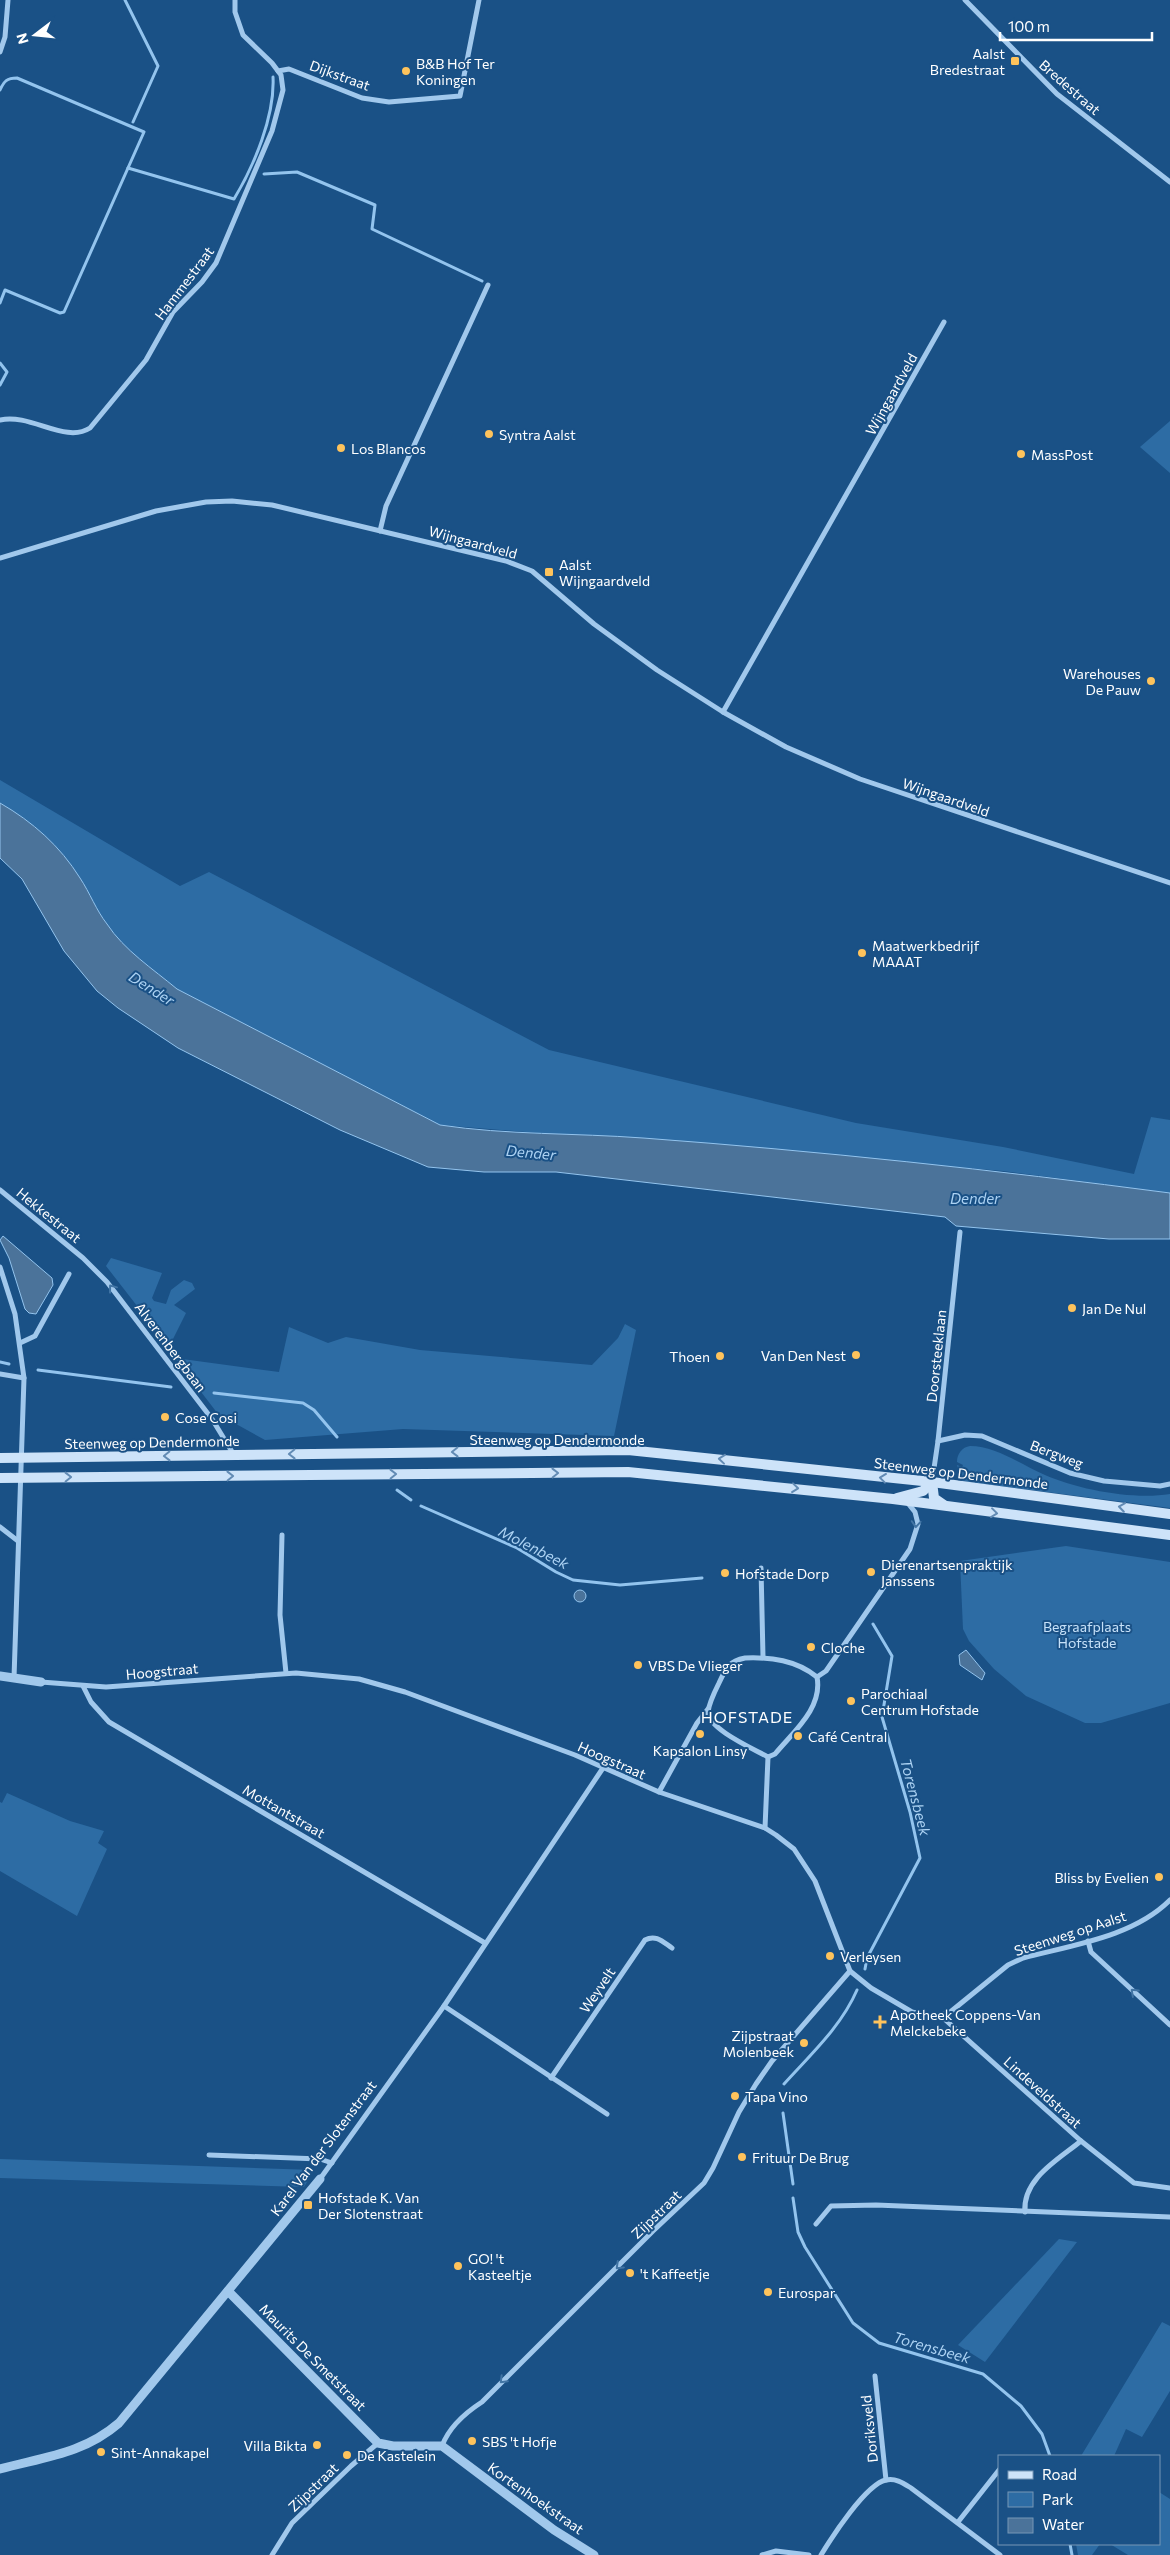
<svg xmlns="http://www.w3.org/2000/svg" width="1170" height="2555" font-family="Commissioner,sans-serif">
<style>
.green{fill:#2d6ca4}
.water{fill:#4b739a;stroke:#93c4ee}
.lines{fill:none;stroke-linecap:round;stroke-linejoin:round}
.stream{stroke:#93c4ee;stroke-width:3}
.minor{stroke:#a1c8ec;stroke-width:5}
.tertiary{stroke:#a1c8ec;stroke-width:9}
.secondary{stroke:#cde3f9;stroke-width:10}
.oneway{stroke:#4275a5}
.oneway2{stroke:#628bb4}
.poi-dot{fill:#fec35c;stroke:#1a5186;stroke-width:2}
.labels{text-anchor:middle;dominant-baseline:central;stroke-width:4;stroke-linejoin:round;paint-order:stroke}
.poi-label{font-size:14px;fill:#fff;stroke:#1a5186;text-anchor:start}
.street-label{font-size:14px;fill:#fff;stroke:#1a5186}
.park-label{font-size:14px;fill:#c6e1f9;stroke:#1a5186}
.water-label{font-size:15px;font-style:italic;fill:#acd2f3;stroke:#1a5186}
.quarter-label{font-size:16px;letter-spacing:1px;fill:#fff;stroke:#1a5186}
</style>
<rect width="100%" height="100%" fill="#1a5186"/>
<g class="green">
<polygon points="1170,421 1170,473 1140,447"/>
<path d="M0 780 180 886 209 872 549 1050 856 1123 1003 1147 1134 1174 1151 1117 1170 1120V1193L1003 1171 440 1125 177 989C153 969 124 950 107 924 96 910 90 893 80 878 60 846 33 822 0 803Z"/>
<polygon points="111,1258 162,1273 152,1298 154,1301 166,1304 171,1290 184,1280 192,1283 195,1289 174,1305 186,1313 169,1347 106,1266"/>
<polygon points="625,1324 636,1330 614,1436 403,1429 265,1440 218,1414 175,1358 279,1372 289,1327 328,1343 346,1337 420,1350 592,1365 618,1338"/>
<path d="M970 1446C996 1446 1022 1465 1045 1475 1079 1490 1134 1500 1170 1494V1508L962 1481 957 1465 962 1467 963 1465 957 1462C957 1454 962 1447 970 1446Z"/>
<polygon points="1066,1546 1170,1562 1170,1703 1101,1723 1085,1723 1026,1696 994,1669 969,1641 963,1629 960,1561"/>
<polygon points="7,1793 70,1821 104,1831 98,1843 107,1849 77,1916 0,1871 0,1802 2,1803"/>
<polygon points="0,2159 314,2170 304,2187 0,2178"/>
<polygon points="1059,2239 1077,2242 985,2362 958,2345"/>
<polygon points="1162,2322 1170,2326 1170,2391 1142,2437 1126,2429 1114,2456 1081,2456"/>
<polygon points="1159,2492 1170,2499 1170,2555 1128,2555 1110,2544 1159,2544"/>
<polygon points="1076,2544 1100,2544 1092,2555 1078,2555"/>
</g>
<g class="water">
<path d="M0 803C33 822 60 846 80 878 90 893 96 910 107 924 124 950 153 969 177 989L440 1125C507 1135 576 1133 643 1138 819 1151 995 1170 1170 1193V1239H1109L956 1226 945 1217 556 1172H484L428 1167 340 1130 178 1048 118 1008 97 991 64 951 22 879 0 858Z"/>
<polygon points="3,1236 52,1278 53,1285 36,1314 29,1313 25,1309 9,1258 0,1240"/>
<circle cx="580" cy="1596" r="6"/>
<polygon points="966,1650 985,1673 982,1680 960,1665 959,1655"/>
</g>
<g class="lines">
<g class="stream">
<polyline points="125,0 158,66 133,122"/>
<path d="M0 90C4 81 7 78 17 78L144 132 64 312 60 313 5 290 0 303"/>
<path d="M128 168 234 199C254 166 275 116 273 77"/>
<polyline points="264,174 297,172 375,205 372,229 482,281"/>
<polyline points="0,363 7,372 0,385"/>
<polyline points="0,1362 9,1364"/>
<polyline points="38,1370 171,1387"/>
<polyline points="214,1393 303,1403 314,1410 337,1437"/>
<polyline points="397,1490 411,1500"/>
<polyline points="421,1506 517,1548 556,1572 573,1580 620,1585 702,1578"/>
<polyline points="865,1969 867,1958 920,1858 910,1812 882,1717 892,1656 873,1624"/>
<path d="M784 2084C810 2055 841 2027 857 1990"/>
<polyline points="783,2113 793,2184"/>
<polyline points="793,2198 798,2232 805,2247 853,2323 879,2343 983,2374 1021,2406 1042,2434 1050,2456"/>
<polyline points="1070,2544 1072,2555"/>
</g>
<g class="minor">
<polyline points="965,0 1057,94 1170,182"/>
<polyline points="0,52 5,37 8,0"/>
<polyline points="278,71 289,69 362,98 389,102 460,96 479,0"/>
<path d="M0 420C31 413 65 444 90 428L146 360 173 312 202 282 216 263 272 131 283 90 281 75 272 63 243 35 235 12V0"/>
<polyline points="380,531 386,506 488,285"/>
<polyline points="0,558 156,511 206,502 232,501 272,505 506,561 532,571 594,624 657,670 723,712 786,747 860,779 1170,883"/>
<polyline points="723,712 944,322"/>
<polyline points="0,1190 83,1258 107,1282 212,1419 234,1455"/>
<polyline points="0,1267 15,1314 24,1378 14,1678"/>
<polyline points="20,1343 35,1336 69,1274"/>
<polyline points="0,1374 24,1378"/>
<polyline points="938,1441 965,1435 982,1436 1070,1473 1104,1481 1160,1486 1170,1484"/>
<polyline points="932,1482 938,1441 960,1232"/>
<polyline points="0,1527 18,1541"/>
<polyline points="282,1535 280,1615 286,1673"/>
<polyline points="761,1568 763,1657"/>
<path d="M745 1658C771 1657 796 1660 817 1677 823 1708 793 1732 775 1754L768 1757C754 1749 708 1729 708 1712 709 1703 715 1691 719 1683 726 1668 729 1661 745 1658Z"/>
<polyline points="817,1677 826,1671 910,1549 918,1524 915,1512 907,1502"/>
<path d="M41 1682 106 1687 296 1673 359 1679 405 1692 575 1755 659 1792 765 1828 776 1835 794 1849 815 1881 850 1971 871 1988 912 2012 933 2017 949 2013 1008 1965 1023 1958C1072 1945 1133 1937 1170 1900"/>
<polyline points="83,1686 91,1702 109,1722 485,1943"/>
<polyline points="659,1792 697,1723 708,1709"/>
<polyline points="765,1828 768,1757"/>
<polyline points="1088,1941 1091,1952 1170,2025"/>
<polyline points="444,2006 607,2114"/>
<polyline points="941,2016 1081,2141 1134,2183 1170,2188"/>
<path d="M551 2078 645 1940C656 1934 663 1942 672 1948"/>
<polyline points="209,2155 320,2159 332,2163"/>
<polyline points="320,2179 444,2006 603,1768"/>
<path d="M1025 2212C1022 2179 1059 2159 1081 2141"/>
<polyline points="816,2224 831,2206 876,2205 1170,2217"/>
<polyline points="875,2376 886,2480"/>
<path d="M442 2446C449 2427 465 2413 482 2402L653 2231 704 2183 713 2168 739 2112 756 2084 772 2061 850 1971"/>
<polyline points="958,2522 999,2470"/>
<polyline points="272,2555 292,2523 351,2466 378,2443"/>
<polyline points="762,2555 776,2551 809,2555"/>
<path d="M821 2555C832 2537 866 2484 886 2480 896 2478 903 2483 911 2488L1000 2555"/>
</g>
<g class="tertiary">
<polyline points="0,1676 41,1682"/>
<polyline points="228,2291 378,2443 393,2446 442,2446 554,2530 594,2555"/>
<path d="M0 2469C44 2457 83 2454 119 2423L320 2179"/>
</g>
<g class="secondary">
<polyline points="0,1458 628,1450 932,1482 1170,1514"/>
<polyline points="0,1478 628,1472 893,1499 1170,1535"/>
<polyline points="932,1482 934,1498 944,1505"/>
<polyline points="897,1498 923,1491 932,1482"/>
</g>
</g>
<defs><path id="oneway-chevron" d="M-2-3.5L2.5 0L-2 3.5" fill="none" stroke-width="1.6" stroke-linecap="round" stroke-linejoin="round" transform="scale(1.25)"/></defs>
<g class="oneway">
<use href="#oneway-chevron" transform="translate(112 1288) rotate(-127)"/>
<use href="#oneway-chevron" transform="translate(916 1524) rotate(94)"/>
<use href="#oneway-chevron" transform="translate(1134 1992) rotate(-137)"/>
<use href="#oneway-chevron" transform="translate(619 2266) rotate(136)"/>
<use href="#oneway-chevron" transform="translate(503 2380) rotate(135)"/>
</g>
<g class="oneway2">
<use href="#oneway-chevron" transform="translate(455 1452) rotate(179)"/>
<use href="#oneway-chevron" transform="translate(292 1454) rotate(179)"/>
<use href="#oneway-chevron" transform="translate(167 1456) rotate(179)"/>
<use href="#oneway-chevron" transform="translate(722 1459) rotate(-174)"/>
<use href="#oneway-chevron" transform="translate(555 1473) rotate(-1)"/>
<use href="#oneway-chevron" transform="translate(393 1474) rotate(-1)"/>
<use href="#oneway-chevron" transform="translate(230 1476) rotate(-1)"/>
<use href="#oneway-chevron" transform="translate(68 1477) rotate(-1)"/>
<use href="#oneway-chevron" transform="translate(883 1478) rotate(-173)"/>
<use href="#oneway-chevron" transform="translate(795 1488) rotate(6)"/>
<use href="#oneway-chevron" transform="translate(1122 1507) rotate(-172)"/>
<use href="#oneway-chevron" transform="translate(994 1513) rotate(7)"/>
</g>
<g class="poi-dot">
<rect x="1010" y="56" width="10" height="10" rx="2.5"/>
<circle cx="406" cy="71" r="5"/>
<circle cx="489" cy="434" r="5"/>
<circle cx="341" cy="448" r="5"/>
<circle cx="1021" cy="454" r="5"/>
<rect x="544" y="567" width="10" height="10" rx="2.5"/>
<circle cx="1151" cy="681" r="5"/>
<circle cx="862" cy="953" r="5"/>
<circle cx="1072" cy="1308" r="5"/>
<circle cx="856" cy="1355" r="5"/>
<circle cx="720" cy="1356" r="5"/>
<circle cx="165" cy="1417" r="5"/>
<circle cx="871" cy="1572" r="5"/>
<circle cx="725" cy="1573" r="5"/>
<circle cx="811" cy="1647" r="5"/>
<circle cx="638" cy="1665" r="5"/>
<circle cx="851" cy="1701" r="5"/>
<circle cx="700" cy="1734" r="5"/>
<circle cx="798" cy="1736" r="5"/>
<circle cx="1159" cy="1877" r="5"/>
<circle cx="830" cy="1956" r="5"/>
<path d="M877.5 2014.5h5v5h5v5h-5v5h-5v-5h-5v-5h5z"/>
<circle cx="804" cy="2043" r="5"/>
<circle cx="735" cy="2096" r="5"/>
<circle cx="742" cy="2157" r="5"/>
<rect x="303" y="2200" width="10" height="10" rx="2.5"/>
<circle cx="458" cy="2266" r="5"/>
<circle cx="630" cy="2273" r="5"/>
<circle cx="768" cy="2292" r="5"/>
<circle cx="472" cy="2441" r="5"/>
<circle cx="317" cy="2445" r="5"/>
<circle cx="101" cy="2452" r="5"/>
<circle cx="347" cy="2455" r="5"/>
</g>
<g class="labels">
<g class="poi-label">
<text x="1005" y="53" text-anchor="end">Aalst<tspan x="1005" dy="16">Bredestraat</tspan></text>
<text x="416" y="63">B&amp;B Hof Ter<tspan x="416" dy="16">Koningen</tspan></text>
<text x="499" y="434">Syntra Aalst</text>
<text x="351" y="448">Los Blancos</text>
<text x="1031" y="454">MassPost</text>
<text x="559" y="564">Aalst<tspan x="559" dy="16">Wijngaardveld</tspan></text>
<text x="1141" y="673" text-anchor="end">Warehouses<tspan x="1141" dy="16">De Pauw</tspan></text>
<text x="872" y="945">Maatwerkbedrijf<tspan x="872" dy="16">MAAAT</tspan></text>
<text x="1082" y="1308">Jan De Nul</text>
<text x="846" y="1355" text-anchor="end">Van Den Nest</text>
<text x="710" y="1356" text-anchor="end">Thoen</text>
<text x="175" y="1417">Cose Cosi</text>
<text x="881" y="1564">Dierenartsenpraktijk<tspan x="881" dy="16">Janssens</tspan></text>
<text x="735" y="1573">Hofstade Dorp</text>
<text x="821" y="1647">Cloche</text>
<text x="648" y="1665">VBS De Vlieger</text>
<text x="861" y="1693">Parochiaal<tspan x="861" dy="16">Centrum Hofstade</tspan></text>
<text x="808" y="1736">Café Central</text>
<text x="700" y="1750" text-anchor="middle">Kapsalon Linsy</text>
<text x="1149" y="1877" text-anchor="end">Bliss by Evelien</text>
<text x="840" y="1956">Verleysen</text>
<text x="890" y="2014">Apotheek Coppens-Van<tspan x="890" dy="16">Melckebeke</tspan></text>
<text x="794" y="2035" text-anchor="end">Zijpstraat<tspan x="794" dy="16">Molenbeek</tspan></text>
<text x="745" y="2096">Tapa Vino</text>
<text x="752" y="2157">Frituur De Brug</text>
<text x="318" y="2197">Hofstade K. Van<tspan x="318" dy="16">Der Slotenstraat</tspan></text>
<text x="468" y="2258">GO! 't<tspan x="468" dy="16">Kasteeltje</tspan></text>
<text x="640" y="2273">'t Kaffeetje</text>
<text x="778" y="2292">Eurospar</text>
<text x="482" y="2441">SBS 't Hofje</text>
<text x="307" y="2445" text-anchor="end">Villa Bikta</text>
<text x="111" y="2452">Sint-Annakapel</text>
<text x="357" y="2455">De Kastelein</text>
</g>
<g class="street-label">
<text transform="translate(340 75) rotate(20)">Dijkstraat</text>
<text transform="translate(1070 87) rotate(41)">Bredestraat</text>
<text transform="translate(184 283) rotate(-53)">Hammestraat</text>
<text transform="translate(891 394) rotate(-61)">Wijngaardveld</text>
<text transform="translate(473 542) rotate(15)">Wijngaardveld</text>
<text transform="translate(946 797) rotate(19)">Wijngaardveld</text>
<text transform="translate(49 1215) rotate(39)">Hekkestraat</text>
<text transform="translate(171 1347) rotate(53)">Alverenbergbaan</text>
<text transform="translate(936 1356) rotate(-84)">Doorsteeklaan</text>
<text x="557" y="1439">Steenweg op Dendermonde</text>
<text transform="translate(152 1442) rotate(-1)">Steenweg op Dendermonde</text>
<text transform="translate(1057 1454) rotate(21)">Bergweg</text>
<text transform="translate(961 1473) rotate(7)">Steenweg op Dendermonde</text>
<text transform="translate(162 1671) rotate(-5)">Hoogstraat</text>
<text transform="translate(612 1760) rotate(24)">Hoogstraat</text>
<text transform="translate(284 1811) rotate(30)">Mottantstraat</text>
<text transform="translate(1070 1933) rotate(-18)">Steenweg op Aalst</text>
<text transform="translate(597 1990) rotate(-56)">Weyvelt</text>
<text transform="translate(1043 2092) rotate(42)">Lindeveldstraat</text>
<text transform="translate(323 2148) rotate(-53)">Karel Van der Slotenstraat</text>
<text transform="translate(656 2214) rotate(-44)">Zijpstraat</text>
<text transform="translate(313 2357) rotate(45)">Maurits De Smetstraat</text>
<text transform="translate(869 2429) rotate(-96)">Doriksveld</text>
<text transform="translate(313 2487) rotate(-44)">Zijpstraat</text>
<text transform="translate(536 2498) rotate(35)">Kortenhoekstraat</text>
</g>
<g class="park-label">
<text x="1087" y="1626">Begraafplaats<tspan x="1087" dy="16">Hofstade</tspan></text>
</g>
<g class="water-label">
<text transform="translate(152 988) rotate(32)">Dender</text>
<text transform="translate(531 1152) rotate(5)">Dender</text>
<text x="975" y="1198">Dender</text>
<text transform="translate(534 1547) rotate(27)">Molenbeek</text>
<text transform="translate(916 1797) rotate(75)">Torensbeek</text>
<text transform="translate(932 2347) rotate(16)">Torensbeek</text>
</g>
<g class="quarter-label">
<text x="747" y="1716">HOFSTADE</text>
</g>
</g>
<rect x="998" y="2455" width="162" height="90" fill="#1a5186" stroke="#7697b6"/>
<rect x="1008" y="2471" width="25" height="8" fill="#cde3f9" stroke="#7697b6"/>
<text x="1042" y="2480" font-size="15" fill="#ffffff">Road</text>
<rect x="1008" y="2492" width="25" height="15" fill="#2d6ca4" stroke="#7697b6"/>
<text x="1042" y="2505" font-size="15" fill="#ffffff">Park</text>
<rect x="1008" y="2518" width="25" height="15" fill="#4b739a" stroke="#7697b6"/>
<text x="1042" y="2530" font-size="15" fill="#ffffff">Water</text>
<g transform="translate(35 35) rotate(254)" stroke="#1a5186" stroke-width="4" paint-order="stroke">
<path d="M0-4L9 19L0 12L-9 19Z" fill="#ffffff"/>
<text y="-8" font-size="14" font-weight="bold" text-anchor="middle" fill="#ffffff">N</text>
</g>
<path d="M1000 32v8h152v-8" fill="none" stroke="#ffffff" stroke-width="2.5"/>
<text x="1008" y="32" font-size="15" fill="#ffffff" stroke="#1a5186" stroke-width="4" paint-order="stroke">100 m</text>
</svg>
